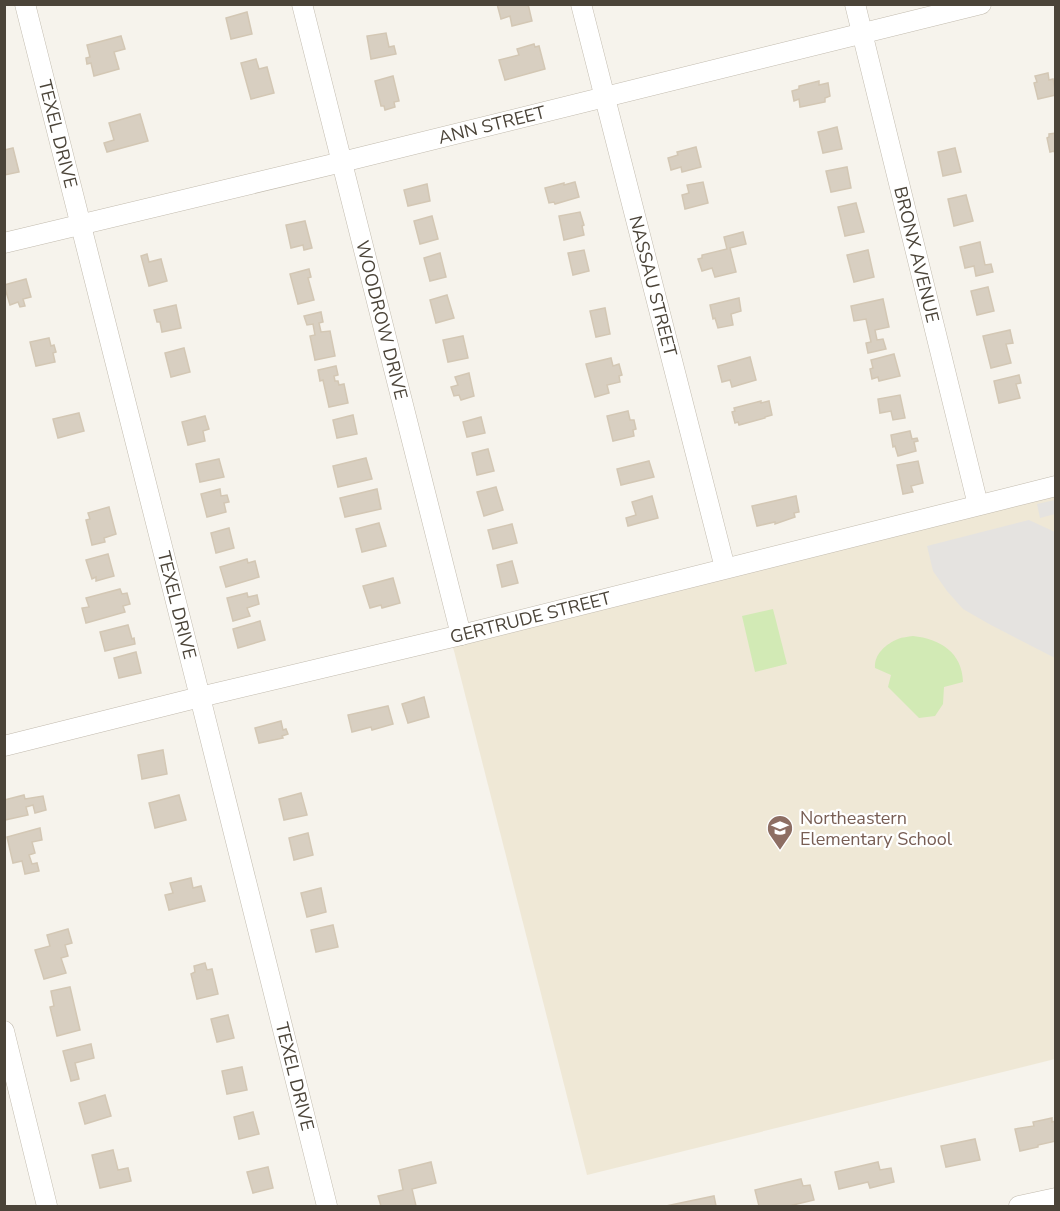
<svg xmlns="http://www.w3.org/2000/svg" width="1060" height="1211" font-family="'Nunito Sans',sans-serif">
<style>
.education{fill:#efe8d6}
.green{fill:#d2eab5}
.parking{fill:#e5e3e0}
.building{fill:#d8cfc1;stroke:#d3c7b4;stroke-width:1.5}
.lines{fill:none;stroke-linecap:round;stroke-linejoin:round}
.minor-casing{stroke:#c2bbae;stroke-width:21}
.minor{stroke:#fff;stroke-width:20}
.labels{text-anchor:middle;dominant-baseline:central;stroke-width:4.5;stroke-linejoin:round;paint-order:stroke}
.street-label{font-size:18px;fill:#4b4439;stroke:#fff}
.education-label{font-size:18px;fill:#785e54;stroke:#fff;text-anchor:start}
</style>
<rect width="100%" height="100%" fill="#f6f3ec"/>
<polygon class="education" points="1055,495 1055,1059 587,1175 452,643"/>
<g class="green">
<polygon points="773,609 787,664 755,672 742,616"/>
<path d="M913 636C940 639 962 652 963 682L944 687 943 704 935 716 919 718 888 687 891 675 875 668C874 654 886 644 898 639 902 637 908 637 913 636Z"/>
</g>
<g class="parking">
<polygon points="1055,500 1055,514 1040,518 1037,504"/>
<polygon points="1029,520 1055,532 1055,658 989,624 963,609 947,591 933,571 927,546"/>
</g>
<g class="building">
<polygon points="497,4 528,4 532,21 512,26 510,16 501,19"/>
<polygon points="247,12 252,34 231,39 226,18"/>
<polygon points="386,33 389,47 394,46 396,54 371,59 367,36"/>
<polygon points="121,36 125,49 114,52 119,69 94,76 91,63 87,64 86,58 90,57 87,45"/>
<polygon points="534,44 535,47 539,46 545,69 505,80 499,60 519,55 517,49"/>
<polygon points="256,59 259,69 267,67 274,93 251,99 241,63"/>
<polygon points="1048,73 1049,80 1053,79 1056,95 1038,99 1034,83 1037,82 1035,76"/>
<polygon points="393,76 399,101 394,102 395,107 385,110 384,106 381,106 375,81"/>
<polygon points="819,81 819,85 828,83 830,96 825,98 825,102 800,107 799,99 794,101 792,91 799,89 799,86"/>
<polygon points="140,114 148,141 107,152 104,143 114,140 109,123"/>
<polygon points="837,127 842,149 823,153 818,132"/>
<polygon points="1056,133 1056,154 1055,154 1054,151 1050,152 1047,138 1049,137 1049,134"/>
<polygon points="696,147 701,167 682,172 681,167 671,170 668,158 678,155 677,152"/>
<polygon points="13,148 19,172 4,175 4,150"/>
<polygon points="955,148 961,172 943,176 938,152"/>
<polygon points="847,167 851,188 831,192 826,171"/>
<polygon points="575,182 579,197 555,204 554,202 549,203 545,188 564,183 564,185"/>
<polygon points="703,182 708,203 685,209 682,195 689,193 687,185"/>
<polygon points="427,184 430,201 408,206 404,190"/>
<polygon points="966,195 973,221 954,226 948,199"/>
<polygon points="856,203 864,232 845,236 838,207"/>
<polygon points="580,212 584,225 582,226 584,235 564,240 559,216"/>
<polygon points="432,216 438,239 420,244 414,221"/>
<polygon points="305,221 312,248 304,250 303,245 291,248 286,225"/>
<polygon points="743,232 746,244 730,248 736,272 715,277 712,268 702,271 698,259 702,258 702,255 727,249 724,237"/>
<polygon points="980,242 985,265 991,264 993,272 976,276 974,266 965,268 960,247"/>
<polygon points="584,250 589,271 573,275 568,253"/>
<polygon points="868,250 874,277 854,282 847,255"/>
<polygon points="440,253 446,277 430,281 424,258"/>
<polygon points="147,254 149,262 161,259 167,281 149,286 141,256"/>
<polygon points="309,269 311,277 308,278 314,300 298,304 290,274"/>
<polygon points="26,279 31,297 23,299 25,306 20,307 18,302 10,305 4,285"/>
<polygon points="988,287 994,311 977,315 971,291"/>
<polygon points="447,295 454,318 436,323 430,300"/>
<polygon points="739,298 741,311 731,314 733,325 718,328 715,318 713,319 710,305"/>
<polygon points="883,299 889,327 875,330 877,340 883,339 886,349 868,353 866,343 871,342 866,319 854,321 851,306"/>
<polygon points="176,305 181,328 162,332 160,322 157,322 154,310"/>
<polygon points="605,308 610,334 596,337 590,311"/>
<polygon points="321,312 323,322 319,323 321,332 330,331 335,356 315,360 310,336 315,335 313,324 307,325 304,316"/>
<polygon points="1010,330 1013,343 1006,344 1011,363 991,368 983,336"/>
<polygon points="463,336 468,358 448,362 443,340"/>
<polygon points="49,338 51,346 54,345 56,352 53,353 55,362 36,366 30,342"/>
<polygon points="184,348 190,372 171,377 165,353"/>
<polygon points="894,354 900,376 879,381 878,377 872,379 870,369 873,368 871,360"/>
<polygon points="750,357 756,380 732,387 730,380 722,382 718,366"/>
<polygon points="611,358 613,366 619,364 622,375 619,376 620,382 607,385 609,393 595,397 586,364"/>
<polygon points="336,366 338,375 334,376 335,381 338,381 339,385 344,384 348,403 329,407 323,380 320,381 318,370"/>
<polygon points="469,373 474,396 461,400 459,395 454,396 451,387 458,385 455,377"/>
<polygon points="1019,375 1021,383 1016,384 1020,398 999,403 994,381"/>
<polygon points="900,395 905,418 893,420 891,411 880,413 878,399"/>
<polygon points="761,401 761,403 769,401 772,415 765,417 765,418 739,425 738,422 735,423 732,412 735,411 734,408"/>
<polygon points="628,411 630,420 634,420 636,429 633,430 634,436 613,441 607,416"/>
<polygon points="79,413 84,431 58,438 53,419"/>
<polygon points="353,415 357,434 337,438 333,420"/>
<polygon points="205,416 209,429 203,431 205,441 188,445 182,422"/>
<polygon points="481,417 485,433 467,437 463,422"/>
<polygon points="910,431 912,439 917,438 918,441 914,442 916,451 898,456 895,446 893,447 891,435"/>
<polygon points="488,449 494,471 477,475 472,453"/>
<polygon points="366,458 372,479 338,487 333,466"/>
<polygon points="219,459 224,477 200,482 196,464"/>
<polygon points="649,461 654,477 621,485 617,469"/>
<polygon points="918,461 923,483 911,486 913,492 903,494 897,465"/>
<polygon points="496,487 503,510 484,516 477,492"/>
<polygon points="220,489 221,496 227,495 229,502 224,503 226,512 207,517 201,494"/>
<polygon points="377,489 381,509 345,517 340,498"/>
<polygon points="652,496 658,518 628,526 626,518 636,515 632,502"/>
<polygon points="796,496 799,512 794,513 795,517 775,524 775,522 757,526 752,506"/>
<polygon points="109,507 116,534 104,538 105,542 92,545 86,520 90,519 88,513"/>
<polygon points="379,523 386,546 362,552 356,529"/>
<polygon points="512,524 517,543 493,549 488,530"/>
<polygon points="229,528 234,548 216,553 211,533"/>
<polygon points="108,554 114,576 96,581 96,577 92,579 86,560"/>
<polygon points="247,559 248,563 255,561 259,577 226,587 220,567"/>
<polygon points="512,561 518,583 502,587 497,565"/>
<polygon points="393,578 400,603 382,608 381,605 370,608 363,586"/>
<polygon points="120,589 122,594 127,593 130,604 123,606 125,612 86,623 82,608 89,607 86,598"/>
<polygon points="247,593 248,597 257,595 259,604 247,608 250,616 233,621 227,598"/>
<polygon points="260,621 265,640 238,648 233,629"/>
<polygon points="128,625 132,639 134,638 135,644 105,651 100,632"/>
<polygon points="136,652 141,673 119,678 114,658"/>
<polygon points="424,697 429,717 408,723 402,704"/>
<polygon points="388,706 393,724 372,730 371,727 352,732 348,715"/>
<polygon points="281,721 283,730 286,729 288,734 282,736 283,738 259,743 255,728"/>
<polygon points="163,750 167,774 142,779 138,755"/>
<polygon points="301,793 307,815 284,820 279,799"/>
<polygon points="24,795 25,799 43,796 46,810 35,813 33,805 26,807 28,815 5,820 4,800"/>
<polygon points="179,795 186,820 155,828 149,803"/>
<polygon points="40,828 42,840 32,842 35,853 29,855 32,864 37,863 39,871 25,874 22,861 13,863 7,837"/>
<polygon points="308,833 313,855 294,860 289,838"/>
<polygon points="191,878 193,888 201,886 205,901 169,910 165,895 173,893 170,883"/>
<polygon points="321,888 326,912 307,917 301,893"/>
<polygon points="333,925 338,947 316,952 311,930"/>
<polygon points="68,929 72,943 65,945 68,956 61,958 66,973 44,979 35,950 50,946 47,935"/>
<polygon points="205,963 207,970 212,969 218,994 197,999 191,974 195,972 194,966"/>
<polygon points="70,987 80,1030 57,1036 50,1007 54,1006 51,991"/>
<polygon points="228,1015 234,1038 217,1042 211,1019"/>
<polygon points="91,1044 94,1058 75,1063 79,1079 71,1081 63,1051"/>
<polygon points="242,1067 247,1090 227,1094 222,1071"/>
<polygon points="105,1095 111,1116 85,1124 79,1103"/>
<polygon points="253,1112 259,1134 239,1139 234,1117"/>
<polygon points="1052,1118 1052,1122 1056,1121 1056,1141 1038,1145 1038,1147 1020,1151 1015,1129 1034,1126 1033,1122"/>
<polygon points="975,1139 980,1160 946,1167 941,1146"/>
<polygon points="113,1150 118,1170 128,1168 131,1181 100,1188 92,1155"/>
<polygon points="431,1162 436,1183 412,1189 416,1206 381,1206 378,1196 403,1190 399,1170"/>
<polygon points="878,1162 880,1170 891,1168 894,1182 870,1188 868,1182 839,1189 835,1172"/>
<polygon points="268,1167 273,1188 253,1193 247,1172"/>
<polygon points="801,1179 803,1186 810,1185 814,1200 789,1206 759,1206 755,1190"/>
<polygon points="714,1196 716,1206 666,1206"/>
</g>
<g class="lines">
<g class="minor-casing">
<g id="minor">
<path id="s1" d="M25 4 200 697 327 1206"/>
<path id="s2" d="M302 4 461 635"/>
<path id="s3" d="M581 4 725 568"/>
<path id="s4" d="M855 4 978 505"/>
<path id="s5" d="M4 243 342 162 981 4"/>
<path id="s6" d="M4 746 200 697 461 635 1056 486"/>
<polyline points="4,1031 47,1206"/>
<polyline points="1019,1206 1056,1198"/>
</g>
</g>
<use href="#minor" class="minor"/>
</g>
<defs>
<g id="school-pin" transform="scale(1.35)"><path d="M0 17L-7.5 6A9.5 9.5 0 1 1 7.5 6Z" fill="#8d6e63" stroke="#fff"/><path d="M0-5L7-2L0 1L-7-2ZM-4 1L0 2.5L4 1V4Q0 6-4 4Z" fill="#fff"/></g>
</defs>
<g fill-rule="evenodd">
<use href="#school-pin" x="780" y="828"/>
</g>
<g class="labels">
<g class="street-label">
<text stroke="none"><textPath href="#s5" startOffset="502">ANN STREET</textPath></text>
<text stroke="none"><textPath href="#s1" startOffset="134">TEXEL DRIVE</textPath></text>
<text stroke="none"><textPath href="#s4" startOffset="258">BRONX AVENUE</textPath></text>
<text stroke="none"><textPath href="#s3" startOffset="291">NASSAU STREET</textPath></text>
<text stroke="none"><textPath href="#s2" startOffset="326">WOODROW DRIVE</textPath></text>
<text stroke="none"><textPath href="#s1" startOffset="620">TEXEL DRIVE</textPath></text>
<text stroke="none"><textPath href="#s6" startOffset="542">GERTRUDE STREET</textPath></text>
<text stroke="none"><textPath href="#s1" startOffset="1106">TEXEL DRIVE</textPath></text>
</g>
<g class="education-label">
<text x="800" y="818">Northeastern<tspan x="800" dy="21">Elementary School</tspan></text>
</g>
</g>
<rect width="1060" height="1211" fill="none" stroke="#4b4439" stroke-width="12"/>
</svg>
